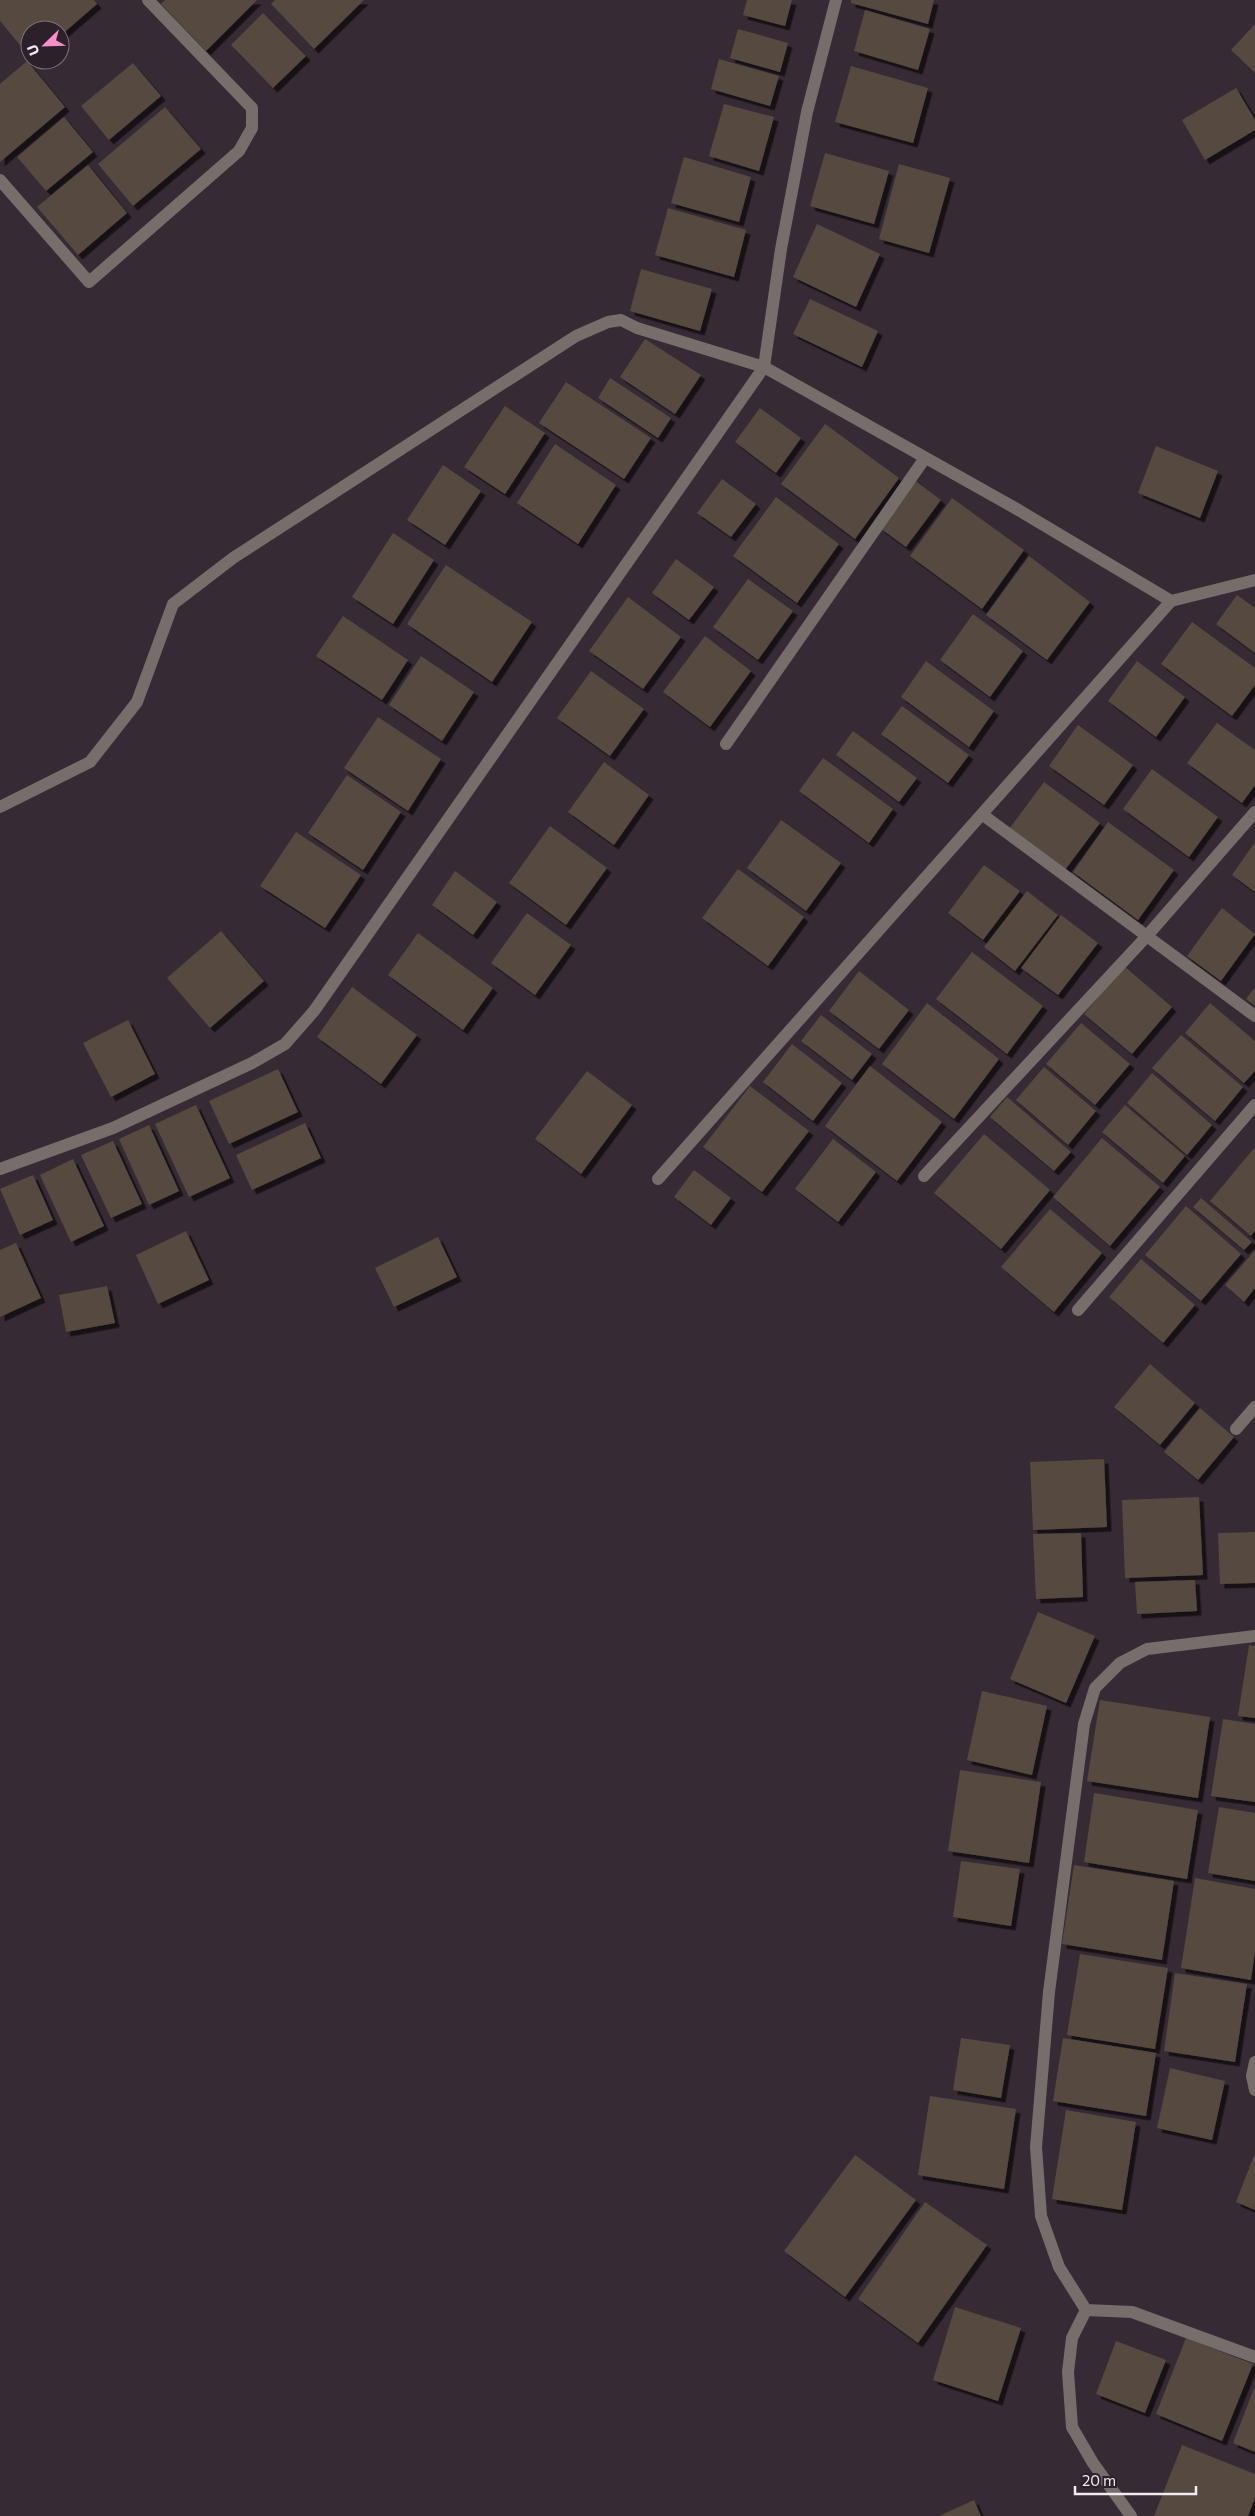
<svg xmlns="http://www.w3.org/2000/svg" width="1255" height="2516" font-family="Commissioner,sans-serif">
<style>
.building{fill:#564a3f;filter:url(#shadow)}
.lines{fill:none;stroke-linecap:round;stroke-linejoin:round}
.minor{stroke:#766e6b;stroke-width:12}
</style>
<defs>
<filter id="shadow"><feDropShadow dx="4.5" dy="4.5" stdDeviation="0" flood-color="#0009"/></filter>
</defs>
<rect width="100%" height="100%" fill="#362a35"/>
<g class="building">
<polygon points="0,0 94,0 97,4 60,36 60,30 30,30 30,57 0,21"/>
<polygon points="165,0 257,0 206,51 161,4"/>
<polygon points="275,0 364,0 314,49 271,4"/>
<polygon points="747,0 792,0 785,26 743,15"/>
<polygon points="851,0 934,0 928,24 851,3"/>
<polygon points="865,10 930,29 918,70 854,51"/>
<polygon points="263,13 306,56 273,88 231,45"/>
<polygon points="1255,24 1255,73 1231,50"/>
<polygon points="738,29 788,43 780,72 730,58"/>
<polygon points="719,59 779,76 770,106 711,89"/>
<polygon points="27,61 65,107 0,162 0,84"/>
<polygon points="133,63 161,96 109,140 81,106"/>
<polygon points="851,66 928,88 913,143 835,122"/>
<polygon points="1236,88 1255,120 1255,130 1205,160 1182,120"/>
<polygon points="724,104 774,117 759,171 709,156"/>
<polygon points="165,107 201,149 133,206 98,164"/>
<polygon points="64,117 93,152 46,191 17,157"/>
<polygon points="825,153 889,171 874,224 810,206"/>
<polygon points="684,157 751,177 739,222 671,203"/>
<polygon points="899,164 950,178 929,253 879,239"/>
<polygon points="88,165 127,213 78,255 37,207"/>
<polygon points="668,208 746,230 734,277 655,255"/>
<polygon points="817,224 880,254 856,307 793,277"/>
<polygon points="641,269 712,289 700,331 630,311"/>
<polygon points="810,299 878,331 862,367 793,334"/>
<polygon points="645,339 701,375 675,414 620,377"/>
<polygon points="610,378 671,418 658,438 598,398"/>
<polygon points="566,382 651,438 624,479 539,423"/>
<polygon points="505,406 545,433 505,494 464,467"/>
<polygon points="760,408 801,438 776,473 735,442"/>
<polygon points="825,424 899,478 855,539 781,484"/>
<polygon points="555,444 616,485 578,544 517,503"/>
<polygon points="1156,446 1218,471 1200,518 1138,493"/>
<polygon points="443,465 481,491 445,545 407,520"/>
<polygon points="722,479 756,504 731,537 697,513"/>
<polygon points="914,480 941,500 906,547 880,528"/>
<polygon points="776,497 839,544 797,603 733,556"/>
<polygon points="952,498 1024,550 982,609 910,556"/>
<polygon points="393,533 434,560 393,624 352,597"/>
<polygon points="1029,556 1090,602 1047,660 986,615"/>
<polygon points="676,559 714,587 689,620 652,593"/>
<polygon points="446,565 532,622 492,682 407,624"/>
<polygon points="748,579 793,611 758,660 713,627"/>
<polygon points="1237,595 1255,608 1255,653 1216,624"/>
<polygon points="628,597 681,637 643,689 589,651"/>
<polygon points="973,614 1023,651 990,697 940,660"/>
<polygon points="343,616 408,660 382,700 316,656"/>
<polygon points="1192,622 1255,668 1255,685 1232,716 1161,664"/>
<polygon points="705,636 751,671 710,727 663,692"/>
<polygon points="421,656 474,692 442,741 389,705"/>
<polygon points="926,661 994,711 969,747 901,697"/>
<polygon points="1137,661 1185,697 1156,737 1108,701"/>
<polygon points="591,671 644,709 610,756 557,718"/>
<polygon points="902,706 969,755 948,783 881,734"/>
<polygon points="378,717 441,759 408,811 344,768"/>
<polygon points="1217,723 1255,750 1255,785 1242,803 1187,763"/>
<polygon points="1078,725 1133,765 1104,805 1049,766"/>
<polygon points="853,731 917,778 899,802 836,755"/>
<polygon points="823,758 893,809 869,843 799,791"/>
<polygon points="604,762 649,795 614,845 568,812"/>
<polygon points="1152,769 1218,817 1189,857 1123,809"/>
<polygon points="347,775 401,812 363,870 308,833"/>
<polygon points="1044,782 1100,823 1065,870 1009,829"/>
<polygon points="781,820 841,863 806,911 747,868"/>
<polygon points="1108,822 1174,870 1138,920 1073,872"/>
<polygon points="550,826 607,868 566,925 509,883"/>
<polygon points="296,832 361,875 325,928 260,886"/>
<polygon points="1255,842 1255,892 1232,875"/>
<polygon points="984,865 1020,891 983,940 948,913"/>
<polygon points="738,869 804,917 768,966 702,918"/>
<polygon points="455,871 497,902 473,935 432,905"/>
<polygon points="1027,891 1058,915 1015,971 984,947"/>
<polygon points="1222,908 1255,934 1221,981 1187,956"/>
<polygon points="527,913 571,945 535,995 491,963"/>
<polygon points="1061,915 1098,943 1058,995 1021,968"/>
<polygon points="221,931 264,981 210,1028 167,978"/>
<polygon points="418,933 493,988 463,1030 388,975"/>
<polygon points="972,952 1043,1006 1007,1054 936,999"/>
<polygon points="1124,966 1172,1007 1132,1054 1084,1014"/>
<polygon points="859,971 909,1010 879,1049 829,1011"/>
<polygon points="352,987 417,1035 381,1084 317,1037"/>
<polygon points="1255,987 1255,1006 1246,999"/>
<polygon points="927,1003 999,1059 954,1119 882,1064"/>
<polygon points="1210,1003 1255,1041 1255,1071 1244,1083 1185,1033"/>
<polygon points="821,1015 872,1054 852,1080 801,1041"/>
<polygon points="128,1020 155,1074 111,1097 83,1043"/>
<polygon points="1081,1023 1130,1064 1095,1105 1046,1064"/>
<polygon points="1181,1035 1243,1087 1215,1121 1152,1068"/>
<polygon points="792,1044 842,1083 813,1121 763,1082"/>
<polygon points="870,1066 942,1122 897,1181 825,1126"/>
<polygon points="1044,1067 1096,1111 1068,1145 1016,1100"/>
<polygon points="278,1069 298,1112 229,1144 209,1101"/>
<polygon points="587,1071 632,1105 581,1174 535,1139"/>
<polygon points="1152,1073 1212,1125 1187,1155 1127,1103"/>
<polygon points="750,1086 809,1131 762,1192 703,1147"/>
<polygon points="1007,1097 1071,1152 1054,1171 990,1117"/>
<polygon points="196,1105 230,1178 189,1197 155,1124"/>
<polygon points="1125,1105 1185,1156 1163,1183 1102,1132"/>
<polygon points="305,1123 321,1158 252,1190 236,1155"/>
<polygon points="149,1125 179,1191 149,1205 119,1139"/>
<polygon points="984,1134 1050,1190 1001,1249 934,1193"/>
<polygon points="1102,1138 1160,1187 1110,1246 1053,1197"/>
<polygon points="833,1139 876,1172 838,1222 795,1189"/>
<polygon points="113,1141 142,1204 111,1218 81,1155"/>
<polygon points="1255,1147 1255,1230 1251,1236 1210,1201"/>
<polygon points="73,1159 104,1226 71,1242 40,1175"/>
<polygon points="694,1170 731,1198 711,1225 674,1197"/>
<polygon points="33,1175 53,1220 20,1235 0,1189"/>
<polygon points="1201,1198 1252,1242 1244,1250 1193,1207"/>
<polygon points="1186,1206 1241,1254 1201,1301 1145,1255"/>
<polygon points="1050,1209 1102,1253 1054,1312 1001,1267"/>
<polygon points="186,1231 209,1280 158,1304 136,1255"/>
<polygon points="438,1237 457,1277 394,1307 375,1268"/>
<polygon points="16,1243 41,1298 0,1317 0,1250"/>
<polygon points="1255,1250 1255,1288 1244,1302 1225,1285"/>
<polygon points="1141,1259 1195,1305 1163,1343 1109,1297"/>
<polygon points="107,1286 115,1323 66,1332 59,1295"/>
<polygon points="1150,1364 1195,1403 1160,1445 1114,1407"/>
<polygon points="1200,1408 1234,1437 1198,1480 1164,1452"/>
<polygon points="1104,1459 1107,1527 1033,1530 1030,1462"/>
<polygon points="1199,1497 1203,1575 1125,1578 1122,1500"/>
<polygon points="1255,1532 1255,1583 1220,1584 1218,1533"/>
<polygon points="1081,1533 1083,1597 1036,1599 1033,1534"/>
<polygon points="1195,1580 1197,1611 1137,1614 1135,1582"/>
<polygon points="1038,1612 1095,1636 1066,1703 1010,1679"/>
<polygon points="1249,1645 1255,1646 1255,1718 1238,1716"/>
<polygon points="982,1691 1047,1706 1032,1775 967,1760"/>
<polygon points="1100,1700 1210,1717 1198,1798 1087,1781"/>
<polygon points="1223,1719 1255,1724 1255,1802 1211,1796"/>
<polygon points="960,1770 1041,1782 1029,1863 948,1851"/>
<polygon points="1094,1793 1198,1810 1187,1879 1084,1862"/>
<polygon points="1219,1807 1255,1813 1255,1881 1208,1873"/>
<polygon points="961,1861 1020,1869 1011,1926 953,1917"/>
<polygon points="1074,1865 1174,1881 1162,1960 1062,1944"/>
<polygon points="1195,1878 1255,1889 1255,1951 1251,1980 1181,1968"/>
<polygon points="1080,1954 1168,1968 1155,2049 1067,2035"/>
<polygon points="1175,1973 1247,1984 1235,2062 1164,2051"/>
<polygon points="961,2038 1010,2045 1001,2098 953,2090"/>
<polygon points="1063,2038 1156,2053 1146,2116 1053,2101"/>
<polygon points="1170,2068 1225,2081 1212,2140 1157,2128"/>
<polygon points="930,2096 1016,2109 1004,2189 918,2175"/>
<polygon points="1066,2110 1136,2122 1122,2210 1052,2199"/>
<polygon points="1255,2153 1255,2210 1236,2202"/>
<polygon points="855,2155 916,2200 845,2297 784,2251"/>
<polygon points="925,2202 987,2245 918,2343 858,2299"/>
<polygon points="955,2307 1021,2328 998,2401 933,2380"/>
<polygon points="1186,2338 1253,2364 1222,2441 1156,2414"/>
<polygon points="1116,2341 1166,2360 1145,2413 1096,2394"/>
<polygon points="1255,2386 1255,2452 1233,2443"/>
<polygon points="1182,2445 1255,2474 1255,2498 1248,2516 1154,2516"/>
<polygon points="974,2500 981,2516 939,2516"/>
</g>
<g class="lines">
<g class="minor">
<polyline points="0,180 89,282 239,151 252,128 252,108 148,0"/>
<polyline points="726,744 925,458"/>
<polyline points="0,807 90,762 137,702 173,604 233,558 576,336 608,322 621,320 637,328 764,367 1015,508 1171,601 1255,580"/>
<polyline points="983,815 1255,1016"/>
<polyline points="0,1169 113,1128 252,1063 285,1044 314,1011 764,367 781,249 807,112 836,0"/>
<polyline points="924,1176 1146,937 1255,812"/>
<polyline points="658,1179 1171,601"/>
<polyline points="1078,1310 1255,1105"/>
<polyline points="1236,1429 1255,1407"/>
<polyline points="1255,2062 1252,2076 1255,2090"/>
<polyline points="1086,2310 1059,2267 1041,2216 1036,2147 1049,1992 1084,1724 1095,1688 1120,1663 1147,1649 1255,1636"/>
<polyline points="1086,2310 1072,2338 1068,2372 1072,2427 1093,2463 1131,2516"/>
<polyline points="1086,2310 1132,2312 1255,2357"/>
</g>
</g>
<g transform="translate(45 45) rotate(247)"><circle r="24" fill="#2c212b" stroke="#7c727b"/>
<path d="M0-4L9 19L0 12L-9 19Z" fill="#f98fca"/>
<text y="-8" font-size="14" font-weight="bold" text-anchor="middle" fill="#f3ebf2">U</text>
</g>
<path d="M1075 2486v8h121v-8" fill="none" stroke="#f3ebf2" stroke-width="2.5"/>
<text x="1082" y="2486" font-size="15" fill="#f3ebf2" stroke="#2c212b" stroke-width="4" paint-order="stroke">20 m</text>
</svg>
